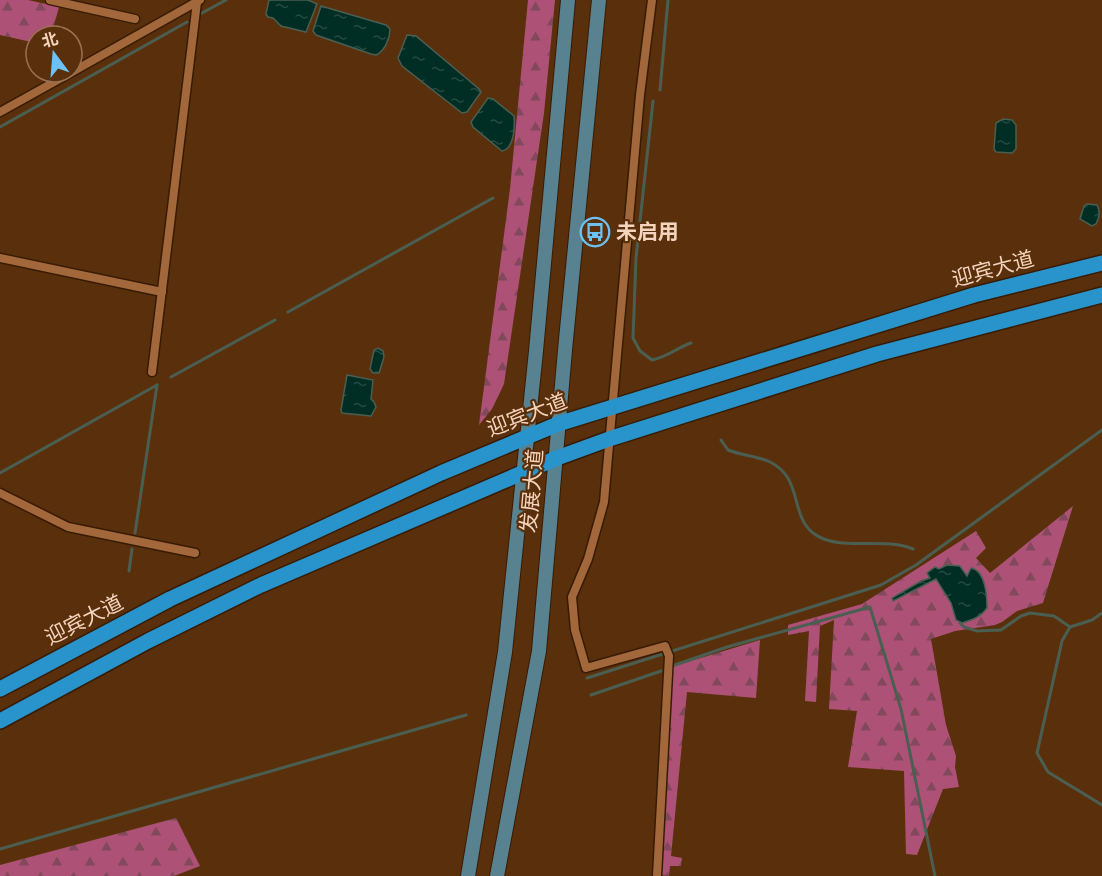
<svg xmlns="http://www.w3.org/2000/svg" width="1102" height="876" font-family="'Fira Sans','Noto Sans SC',sans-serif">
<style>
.forest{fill:url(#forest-firs)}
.water{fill:url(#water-ripples);stroke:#4a5f52;stroke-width:1.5}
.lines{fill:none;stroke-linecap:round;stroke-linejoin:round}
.stream{stroke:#4a5f52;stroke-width:3}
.street-casing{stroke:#381b03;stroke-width:11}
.primary-casing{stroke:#381b03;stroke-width:16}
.highway-casing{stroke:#381b03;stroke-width:18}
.street{stroke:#a2673b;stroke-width:8}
.primary{stroke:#598291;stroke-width:14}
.highway{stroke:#2894cb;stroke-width:15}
.labels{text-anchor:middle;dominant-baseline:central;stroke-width:4.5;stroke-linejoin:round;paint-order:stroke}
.poi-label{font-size:21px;font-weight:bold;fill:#f5d4bd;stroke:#5a300c;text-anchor:start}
.street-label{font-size:21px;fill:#f5d4bd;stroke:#5a300c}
</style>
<defs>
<pattern id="forest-firs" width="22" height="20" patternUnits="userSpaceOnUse" patternTransform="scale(1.5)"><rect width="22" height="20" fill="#ae5177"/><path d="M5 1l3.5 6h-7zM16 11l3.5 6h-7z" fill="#81495b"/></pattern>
<pattern id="water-ripples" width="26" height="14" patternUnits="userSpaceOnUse" patternTransform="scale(1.5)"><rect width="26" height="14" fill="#002d24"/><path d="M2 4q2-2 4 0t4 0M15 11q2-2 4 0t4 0" fill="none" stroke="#264b42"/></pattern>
</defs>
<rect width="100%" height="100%" fill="#5a300c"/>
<g class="forest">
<polygon points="0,0 28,0 59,7 51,36 36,36 36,43 0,35"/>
<polygon points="528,0 555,0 544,113 504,384 492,409 479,425 510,189"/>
<polygon points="1073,506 1043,603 1017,611 1002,622 995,625 955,631 931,639 946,725 956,756 955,767 959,787 943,789 917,855 906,854 904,771 848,767 857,711 829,709 834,620 820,626 816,702 805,701 809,631 788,635 788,625 862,604 976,531 986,548 976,558 990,573"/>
<polygon points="760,640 756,698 687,692 671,856 682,858 681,866 670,866 669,876 661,875 671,667"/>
<polygon points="176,818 200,866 174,876 0,876 0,865"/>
</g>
<g class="water">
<polygon points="269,0 308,0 317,4 306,32 281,26 273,18 268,17 266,14"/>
<path d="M321 6 386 25 390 29C390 38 385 51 376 55L371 54 316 35 313 31Z"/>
<polygon points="407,35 416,36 479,89 481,92 467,112 462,113 402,66 398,58"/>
<path d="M488 98 493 99 514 116C515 127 514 149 502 151L473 127 471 122Z"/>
<polygon points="1003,119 1012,120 1016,125 1016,149 1012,153 996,152 994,149 996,123"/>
<path d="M1087 204 1097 205C1101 213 1099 217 1096 224L1092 226 1080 219 1084 206Z"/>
<polygon points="378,348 383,351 384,357 379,373 373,373 370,369 374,350"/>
<polygon points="347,375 373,380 371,399 374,402 376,407 371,416 342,413 341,410"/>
<path d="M947 565 960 566 967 576 971 568C985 570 987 595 987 608 981 617 972 620 962 623L956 620 951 603 936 579 893 601 892 598 921 581 930 578 927 573 935 567 939 569Z"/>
</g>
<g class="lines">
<g class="stream">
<polyline points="202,13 226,0"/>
<polyline points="660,90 668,0"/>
<path d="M653 101 636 258 633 338 640 351 652 360C670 356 676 348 691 343"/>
<polyline points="0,127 187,22"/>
<polyline points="288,312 493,198"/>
<polyline points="171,377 275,320"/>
<path d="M721 440 728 450C741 455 755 456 768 461 804 477 789 514 813 533 839 553 883 536 913 549"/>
<polyline points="0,473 157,385"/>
<polyline points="135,533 157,385"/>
<polyline points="129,571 132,549"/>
<polyline points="960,623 964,627 977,631 1001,630 1021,616 1030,613 1054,616 1070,627 1092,620 1102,613"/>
<polyline points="1070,627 1062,641 1037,753 1048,772 1102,805"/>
<polyline points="675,665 727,647 870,607 901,709 935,876"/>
<polyline points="587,678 881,585 916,565 1102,430"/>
<polyline points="591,695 661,671"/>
<polyline points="0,849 466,715"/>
</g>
<g class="street-casing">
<g id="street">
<polyline points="50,0 135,19"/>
<polyline points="652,0 640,95 604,502 588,559 572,597 575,630 586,668 665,646 669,656 657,876"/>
<polyline points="72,72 200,0"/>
<polyline points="0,112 72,72"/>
<polyline points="0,258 162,292"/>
<polyline points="152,372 197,2"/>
<polyline points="0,493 68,527 195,553"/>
</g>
</g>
<g class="primary-casing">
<g id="primary">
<polyline points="468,876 505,652 536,351 568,0"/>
<polyline points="497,876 539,651 565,350 599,0"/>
</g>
</g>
<g class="highway-casing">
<g id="highway">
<polyline points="0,689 170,599 441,473 558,424 974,295 1102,263"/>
<polyline points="0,721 148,641 261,585 557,458 609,439 877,354 1102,295"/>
</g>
</g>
<use href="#street" class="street"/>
<use href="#primary" class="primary"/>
<use href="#highway" class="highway"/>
</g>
<defs>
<g id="bus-ring" transform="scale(1.5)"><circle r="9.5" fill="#5a300c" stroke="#6ec2f3" stroke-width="1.5"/><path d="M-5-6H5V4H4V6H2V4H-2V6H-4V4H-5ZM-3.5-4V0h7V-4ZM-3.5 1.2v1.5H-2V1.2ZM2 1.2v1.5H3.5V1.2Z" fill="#6ec2f3"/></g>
</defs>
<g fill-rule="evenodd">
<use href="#bus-ring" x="595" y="232"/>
</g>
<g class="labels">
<g class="poi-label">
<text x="616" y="232">未启用</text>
</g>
<g class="street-label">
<text transform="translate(993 269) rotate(-15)">迎宾大道</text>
<text transform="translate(527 415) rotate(-21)">迎宾大道</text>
<text transform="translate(532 491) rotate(-85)">发展大道</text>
<text transform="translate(84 620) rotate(-27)">迎宾大道</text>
</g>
</g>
<g transform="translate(54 54) rotate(344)"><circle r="28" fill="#5a300c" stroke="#987253" stroke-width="1.5"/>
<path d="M0-4.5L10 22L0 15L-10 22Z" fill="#6ec2f3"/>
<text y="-9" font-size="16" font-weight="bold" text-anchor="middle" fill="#f5d4bd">北</text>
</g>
</svg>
